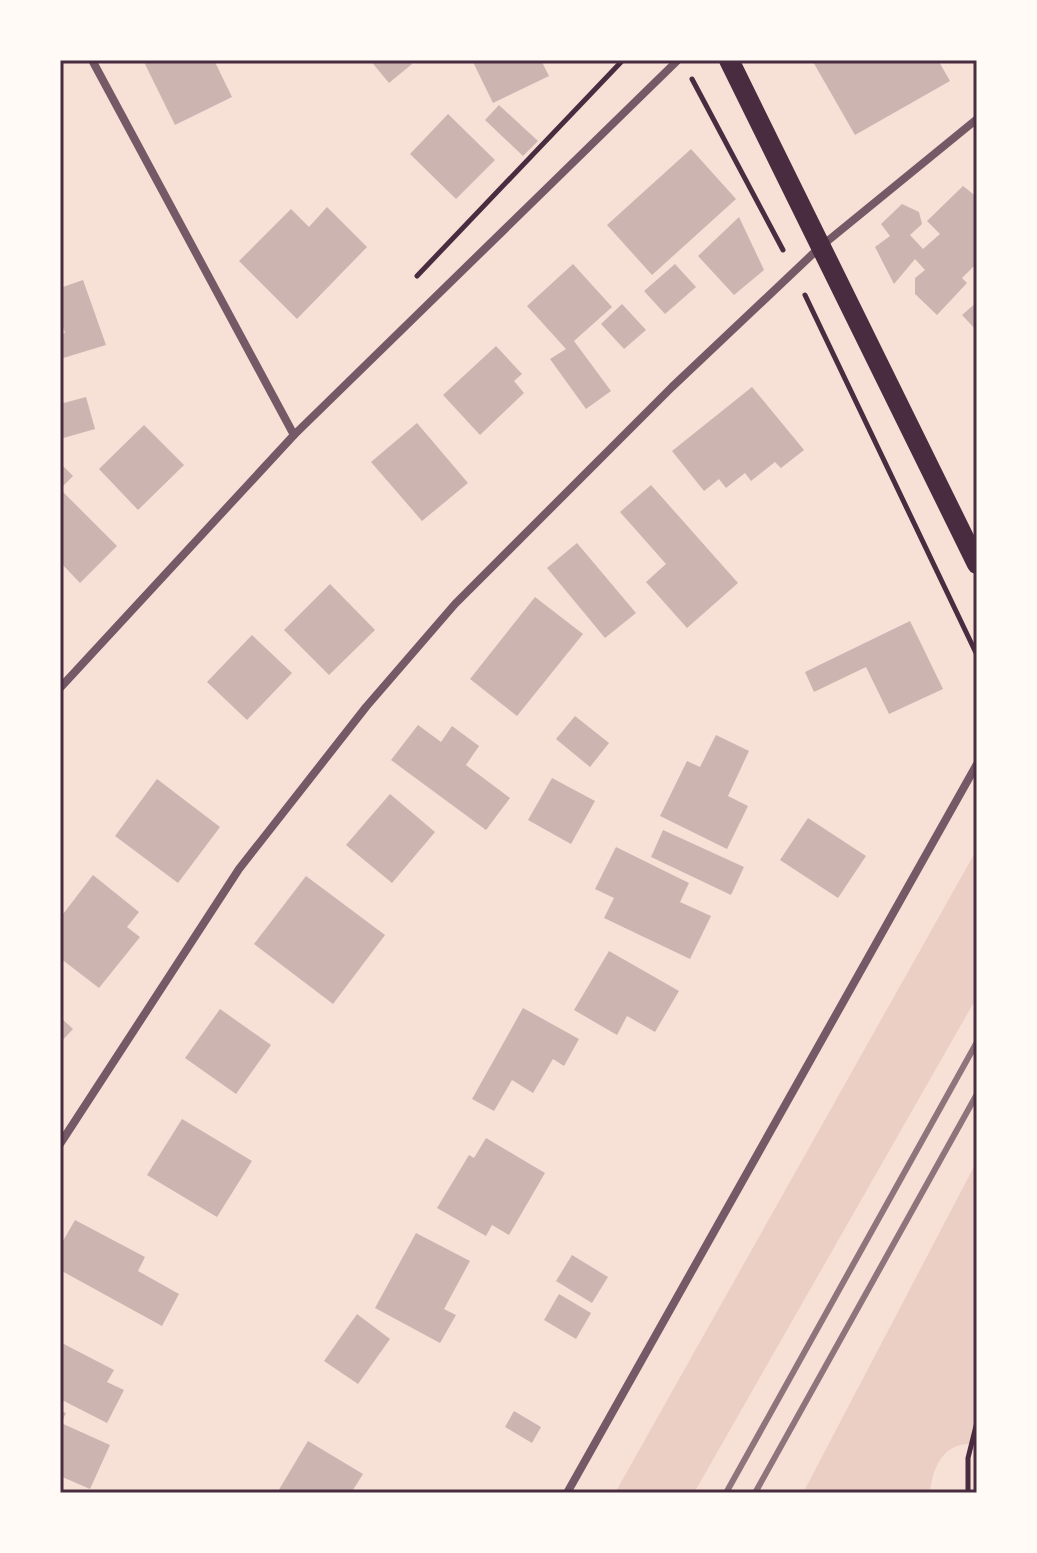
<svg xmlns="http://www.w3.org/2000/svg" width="1037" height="1553" font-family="Lato,sans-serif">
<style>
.green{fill:#ebcfc5}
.building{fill:#ccb4b1}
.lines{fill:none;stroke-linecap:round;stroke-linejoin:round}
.path{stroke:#4a2c40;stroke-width:5}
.minor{stroke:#755966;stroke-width:8}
.primary{stroke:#4a2c40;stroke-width:20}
.rail{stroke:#8f747c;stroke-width:6}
.neatline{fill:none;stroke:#4a2c40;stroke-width:3}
</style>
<rect width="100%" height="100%" fill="#f7e1d7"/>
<g class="green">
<polygon points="977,849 977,997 694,1493 615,1493"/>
<path d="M977 1161V1444C944 1441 933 1465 930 1493H803Z"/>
</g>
<g class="building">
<polygon points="143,60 214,60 232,97 175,125"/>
<polygon points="370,60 408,60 412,64 389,83"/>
<polygon points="472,60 541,60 549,76 493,103"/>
<polygon points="812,60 938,60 950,81 855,135"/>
<polygon points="499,105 538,141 523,156 485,120"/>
<polygon points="448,114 495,160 456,199 410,154"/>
<polygon points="691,149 736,199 652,275 607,225"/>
<polygon points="963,186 977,197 977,263 962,278 967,283 937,315 915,294 915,278 925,270 915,259 894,284 875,247 890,236 881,224 902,204 919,212 922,224 910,235 923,249 940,234 927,221"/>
<polygon points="327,207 367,247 297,319 239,261 291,209 309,227"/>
<polygon points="739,217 764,270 734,295 698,256"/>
<polygon points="573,264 612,307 574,341 611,391 586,409 550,359 566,349 527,306"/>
<polygon points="675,264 696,287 665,314 644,291"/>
<polygon points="83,280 106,345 60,359 60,334 65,333 60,319 60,288"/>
<polygon points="977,302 977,331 962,315"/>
<polygon points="622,304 646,330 624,349 601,324"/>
<polygon points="496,346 522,374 514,381 524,393 480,435 443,395"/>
<polygon points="752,387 804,450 781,468 775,462 751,481 745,473 726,488 719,479 704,491 672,451"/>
<polygon points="86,397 95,429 60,439 60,404"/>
<polygon points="417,423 468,483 422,521 371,462"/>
<polygon points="144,425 184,465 138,510 99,469"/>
<polygon points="60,463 73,476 60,489"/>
<polygon points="651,485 738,583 687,628 646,582 666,564 620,512"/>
<polygon points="60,489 117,546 80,583 60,562"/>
<polygon points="577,543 636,613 605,638 547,568"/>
<polygon points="330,584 375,630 329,675 284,630"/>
<polygon points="535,597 583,634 517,716 470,679"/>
<polygon points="910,621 943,689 889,714 866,667 814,692 805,672"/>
<polygon points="252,635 292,673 247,720 207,682"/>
<polygon points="575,716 609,743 590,767 556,739"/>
<polygon points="418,725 441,742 452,726 479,746 466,765 510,798 486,830 391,760"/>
<polygon points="716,735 749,751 728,796 748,806 727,849 660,816 687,761 700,767"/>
<polygon points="552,778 595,801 571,844 528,820"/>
<polygon points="157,779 220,827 178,883 115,836"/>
<polygon points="390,794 435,832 392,883 346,845"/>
<polygon points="808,818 866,856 838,898 780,860"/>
<polygon points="663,830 744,867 731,895 651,857"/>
<polygon points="616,847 689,883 680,902 711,916 690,959 604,918 614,898 595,889"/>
<polygon points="93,875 139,912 127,927 140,937 99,988 60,958 60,918"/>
<polygon points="306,876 385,935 333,1004 254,944"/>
<polygon points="609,951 679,991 655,1032 627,1016 617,1035 574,1010"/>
<polygon points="523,1008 579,1039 564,1066 553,1059 533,1093 512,1080 494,1111 472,1099"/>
<polygon points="220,1009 271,1045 236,1094 185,1058"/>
<polygon points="60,1017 73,1029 60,1043"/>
<polygon points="182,1119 252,1161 217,1217 147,1175"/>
<polygon points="486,1138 545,1173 509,1235 492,1225 486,1236 437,1208 469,1155 474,1158"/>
<polygon points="75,1220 145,1257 138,1271 179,1294 162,1326 60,1270 60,1246"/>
<polygon points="416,1233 470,1261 444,1309 456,1315 440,1343 375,1308"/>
<polygon points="572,1255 608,1277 592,1303 556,1281"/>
<polygon points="559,1294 591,1313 576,1339 544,1320"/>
<polygon points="357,1314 390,1339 358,1384 324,1361"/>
<polygon points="60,1342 114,1370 107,1382 124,1390 107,1423 60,1399"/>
<polygon points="60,1411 66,1413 61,1423 110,1445 90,1489 60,1476"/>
<polygon points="514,1411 541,1427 532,1443 505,1427"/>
<polygon points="308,1441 363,1474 351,1493 277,1493"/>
</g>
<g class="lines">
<g class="path">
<polyline points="692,79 783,250"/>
<polyline points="417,276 623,60"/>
<polyline points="805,295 977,655"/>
<polyline points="968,1493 968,1458 977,1422"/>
</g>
<g class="minor">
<polyline points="92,60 294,435"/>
<polyline points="60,688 294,435 678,60"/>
<polyline points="60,1144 239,869 366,707 455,604 672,387 819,248 977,119"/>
<polyline points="567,1493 977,764"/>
</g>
<polyline class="primary" points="729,60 977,564"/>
<g class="rail">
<polyline points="726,1493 977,1042"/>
<polyline points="755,1493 977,1094"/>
</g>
</g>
<rect width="1037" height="1553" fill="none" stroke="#fffaf5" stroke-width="124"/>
<rect x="62" y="62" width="913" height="1429" class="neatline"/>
</svg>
